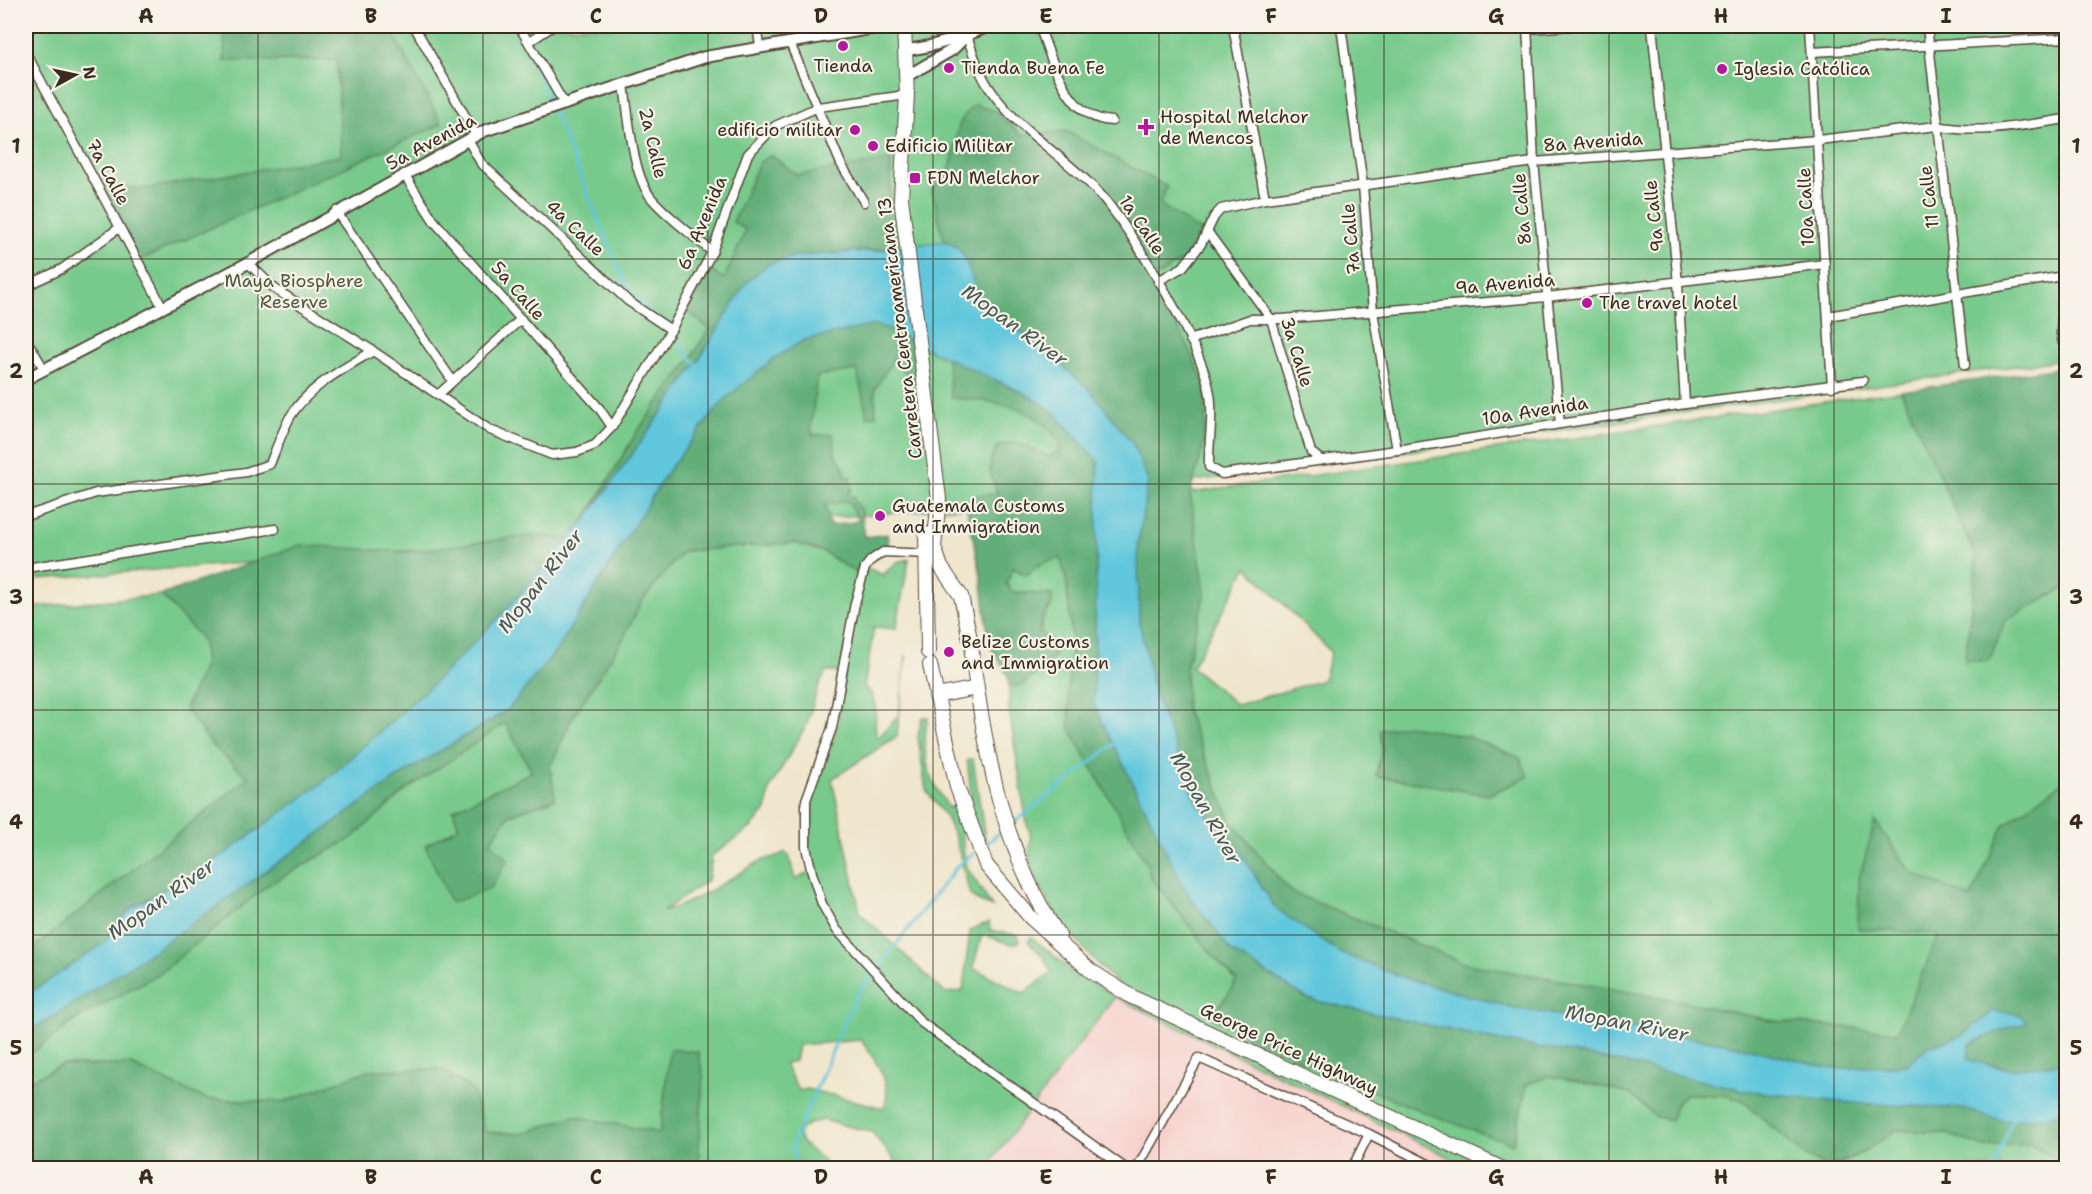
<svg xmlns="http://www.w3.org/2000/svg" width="2092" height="1194" font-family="'Shantell Sans',sans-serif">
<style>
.built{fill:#f7d0cc}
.green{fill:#78ca8c;stroke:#5a7a55;stroke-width:1.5;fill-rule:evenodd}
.forest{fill:#62ae78;stroke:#4e6c4b;stroke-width:1.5;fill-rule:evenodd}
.water{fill:#60c7dc;stroke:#4e787d;stroke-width:1.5}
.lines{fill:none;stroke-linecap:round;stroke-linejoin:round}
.stream{stroke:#60c7dc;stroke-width:3}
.minor-casing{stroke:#564638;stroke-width:11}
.tertiary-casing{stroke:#564638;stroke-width:14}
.trunk-casing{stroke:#564638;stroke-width:16}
.minor{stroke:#fff;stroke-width:8}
.tertiary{stroke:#fff;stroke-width:10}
.trunk{stroke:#fff;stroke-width:14}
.grid{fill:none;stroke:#3b2a1e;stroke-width:1.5;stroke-opacity:0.55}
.poi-dot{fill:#b5179e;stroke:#f7f3e8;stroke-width:2}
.labels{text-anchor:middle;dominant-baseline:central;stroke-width:4.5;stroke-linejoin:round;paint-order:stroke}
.poi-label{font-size:18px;fill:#3b2a1e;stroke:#f7f3e8;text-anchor:start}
.street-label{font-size:18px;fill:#3b2a1e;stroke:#f7f3e8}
.park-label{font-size:18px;fill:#4d5a3f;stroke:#f7f3e8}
.water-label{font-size:20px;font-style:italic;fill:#465957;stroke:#f7f3e8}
.neatline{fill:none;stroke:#3b2a1e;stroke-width:2}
.grid-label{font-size:20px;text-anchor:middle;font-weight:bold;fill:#3b2a1e}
</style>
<rect width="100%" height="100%" fill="#f7f3e8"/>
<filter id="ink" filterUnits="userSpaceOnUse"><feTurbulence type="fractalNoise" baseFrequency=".0167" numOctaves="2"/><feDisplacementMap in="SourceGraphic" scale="12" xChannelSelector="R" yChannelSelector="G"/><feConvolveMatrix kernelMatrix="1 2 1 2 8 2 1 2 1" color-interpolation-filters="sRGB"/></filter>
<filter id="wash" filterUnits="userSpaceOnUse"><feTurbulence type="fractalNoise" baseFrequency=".008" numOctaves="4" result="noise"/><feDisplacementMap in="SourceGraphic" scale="24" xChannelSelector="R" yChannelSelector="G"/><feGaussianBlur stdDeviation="1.35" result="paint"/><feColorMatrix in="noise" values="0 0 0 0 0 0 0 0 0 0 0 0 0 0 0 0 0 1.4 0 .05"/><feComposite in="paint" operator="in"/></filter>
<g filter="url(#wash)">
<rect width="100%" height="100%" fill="#f0e6cd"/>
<polygon class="built" points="1115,997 1472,1168 986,1168"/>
<g class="green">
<polygon points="26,26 2066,26 2066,359 1059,500 26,580"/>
<path d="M1901 391 1977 559 1965 660 1989 661 2006 620 2066 587V780L2004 825 1971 899 1912 873 1875 822 1940 934 1897 1032 1774 1021 1675 1000 1466 964 1291 892 1231 821 1186 711V668L1205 593 1190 493ZM1247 567 1331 652 1323 680 1237 705 1192 667ZM1469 737 1520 758 1527 777 1488 795 1376 775 1382 749Z"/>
<path d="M795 543 824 552 855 572 865 567 883 575 897 562 909 559 896 629 874 627 864 688 869 690C879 706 874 718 876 736L879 737 899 715 906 655 897 736 832 779 860 913 945 993 963 991 970 930 989 922 990 930 1017 935 1020 940 1017 943 1009 944 985 935 981 937 973 968 1023 993 1052 973 1042 955 1028 942 1031 937 1064 964 1115 997 1118 984C1083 950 1043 908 1030 860 1027 847 1035 842 1027 824L1009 710V686L1023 685 1054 656C1040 633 1034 628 1052 605V595L1012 592 1006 584 1013 568 1027 574 1042 563 1060 557 1066 577 1072 640 1068 687 1070 729 1147 864 1150 877 1221 965 1236 980C1231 995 1218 1003 1212 1018 1310 1066 1410 1110 1513 1143L1527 1084 1550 1076 1603 1087 1630 1094 1656 1117 1670 1120 1675 1105 1685 1094 1723 1095 1742 1100 1804 1155 1828 1168H1472L1115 997 986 1168H901L872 1132 822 1120 809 1124 799 1131C797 1144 815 1153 824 1160L823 1168H698L703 1076 698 1052 670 1050 660 1133 574 1116 521 1134 485 1132 473 1091 370 1070 284 1102 206 1099 131 1065H62L26 1082V1057L78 1018 160 973 268 885 352 838 406 790 505 723 532 772 453 810 459 827 490 842 509 815 555 799 550 767 572 718 623 639 641 601 683 551ZM826 672H836L843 679 838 724 826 761 810 793 808 853 816 869 795 880 789 855 785 852C776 858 768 857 759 862 727 880 698 901 662 912L708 880 712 856 752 827 766 810 770 788 806 726 818 687ZM861 1040C875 1061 894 1082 884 1108L807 1089 799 1091 784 1063 795 1061 798 1045Z"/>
<polygon points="161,595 203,640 205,664 186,709 212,745 249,777 26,954 26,608"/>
<path d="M922 717H928C920 753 927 778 949 808L955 806 965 825 961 831 966 866 992 907 976 900 970 894 956 840 946 817 926 790 918 737Z"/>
<path d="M973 759 986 846C969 820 972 790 967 760Z"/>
<polygon points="1896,1130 1944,1133 1984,1147 2029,1144 2065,1161 2066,1168 1833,1168 1867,1150"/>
</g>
<g class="forest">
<polygon points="225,26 389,26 442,124 138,261 95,184 142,189 341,156 337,60 224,61"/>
<path d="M975 105 995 111 1022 135 1066 131 1167 187 1160 204 1201 232 1183 260 1151 280 1188 346 1204 384 1206 409 1203 448 1190 493 1205 593 1186 668V711L1231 821 1291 892 1466 964 1675 1000 1774 1021 1897 1032 1939 934 1858 929 1859 879 1875 821 1912 873 1971 898 2004 825 2066 780V1063L2008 1069 1968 1060 1970 1044 2008 1027 1995 1011 1961 1036 1928 1047 1907 1065 1834 1069 1729 1044 1514 1008 1404 978 1340 953 1275 908 1236 845 1197 804 1155 695 1139 621 1138 544 1148 481 1039 346 980 301 957 247 944 241 932 191C937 183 947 173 951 164 960 139 951 123 975 105Z"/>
<polygon points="771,155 797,175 891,160 890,200 895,248 796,256 768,264 747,282 699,360 583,523 638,430 689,361 709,329 687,311 710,270 724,279 746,230 733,222 759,163"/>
<path d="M874 325 894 330 914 343 918 386 893 359 875 389 876 415 867 417 857 370 817 376 811 427 813 435 833 434 835 454 844 468 846 477H850L852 490 849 491 850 496 854 497 853 500 861 510 865 537 887 534 889 549 855 572 824 552 795 543 683 551 642 601 623 639 572 718 550 767 555 799 509 815 490 842 508 859 491 888 451 903 425 845 459 827 453 810 532 772 505 723 406 790 352 838 268 885 160 973 78 1018 26 1057V1034L39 1023 152 952 404 773 508 710 558 648 669 469 724 400 773 359 804 340ZM848 501 859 521 830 526 825 505Z"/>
<path d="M947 358 1024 393 1053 411 1098 461 1094 705 1132 781 1231 951 1308 999 1501 1041 1586 1055 1744 1090 1838 1102 1965 1109 2004 1121 2066 1113V1168L2065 1161 2029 1144 1984 1147 1944 1133 1896 1130 1867 1150 1828 1168 1804 1155 1742 1100 1723 1095 1685 1094 1675 1105 1671 1120 1656 1117 1630 1094 1603 1087 1550 1076 1527 1084 1513 1144C1410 1110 1310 1066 1212 1018 1219 1003 1231 995 1236 980L1221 965 1150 877 1147 864 1070 729 1068 687 1072 640 1066 577 1060 558 1042 563 1027 575 1013 568 1006 583 1012 592 1052 595V605L1041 619 1039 632 1054 642V656L1023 685 1009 686 1008 676 989 644 981 575 966 505 973 496 998 493C989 476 986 462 998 446L1016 442 1049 457 1058 453 1060 444C1034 402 995 402 951 398Z"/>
<polygon points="2066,367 2066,587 2006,620 1989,661 1965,660 1977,559 1901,391"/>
<polygon points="535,535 569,539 506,610 433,684 325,781 223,855 130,909 104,943 26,996 26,954 248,778 212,745 185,709 205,664 203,640 161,595 301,545 406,552"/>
<polygon points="1406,725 1469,737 1520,758 1528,777 1488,795 1376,776 1382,749 1380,730"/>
<polygon points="670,1049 698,1052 703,1076 698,1168 26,1168 26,1082 62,1065 131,1065 206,1099 284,1102 370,1070 442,1069 473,1091 485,1132 521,1134 574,1116 660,1133"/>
</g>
<polygon class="water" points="944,241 957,247 965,258 980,301 1039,346 1089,389 1133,444 1148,481 1138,544 1139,621 1155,695 1197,804 1236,845 1275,908 1340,953 1404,978 1514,1008 1729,1044 1834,1069 1907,1065 1928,1047 1961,1036 1994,1011 2019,1014 2027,1023 2008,1027 1970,1044 1968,1060 2008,1069 2066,1063 2066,1113 2004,1121 1965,1109 1838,1102 1744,1090 1586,1055 1501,1041 1308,999 1231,951 1187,893 1094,705 1098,461 1053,411 1024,393 914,343 894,330 874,325 804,340 773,359 724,400 669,469 558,648 508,710 404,773 152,952 26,1034 26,996 104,943 130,909 223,855 325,781 433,684 506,610 583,523 699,360 746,283 768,264 797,256 873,251"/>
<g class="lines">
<g class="stream">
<polyline points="527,47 625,284 649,311"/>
<polyline points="670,334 697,365"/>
<polyline points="1011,825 1117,742"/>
<polyline points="982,847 1003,830"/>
<polyline points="797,1168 792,1145 856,996 958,865 977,851"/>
<polyline points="1994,1168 2013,1117"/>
</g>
</g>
</g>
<g filter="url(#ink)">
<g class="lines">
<g class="minor-casing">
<g id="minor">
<polyline points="414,26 476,135"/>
<polyline points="519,26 565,105"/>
<polyline points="757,26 760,46"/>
<path d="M1039 26C1053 61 1066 119 1112 121"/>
<polyline points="1233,26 1265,199"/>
<polyline points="1341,26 1363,186 1373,312 1397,450"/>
<polyline points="1527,26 1534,162 1560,424"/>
<polyline points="1652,26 1678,283 1685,404"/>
<polyline points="1810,26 1832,387"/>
<polyline points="1927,26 1965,365"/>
<polyline points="1528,29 1571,26"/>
<path d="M967 36C973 53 978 71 988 86 1016 130 1064 155 1099 193 1131 228 1204 349 1210 394 1214 418 1208 443 1209 467L1222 474 1397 450 1685 404 1863 381"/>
<polyline points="529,42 553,26"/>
<polyline points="790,43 841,164 864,202"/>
<polyline points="1812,52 2066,38"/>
<polyline points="26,53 162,306"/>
<path d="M624 85C629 116 632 177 653 200 670 219 693 235 712 252"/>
<polyline points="468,140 481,163 628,301 671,330"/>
<polyline points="404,174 434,221 599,408 612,427"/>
<polyline points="336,211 452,380"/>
<polyline points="1207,231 1271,319 1311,452 1321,460"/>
<polyline points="2066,235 2061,334 2063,343 2066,344"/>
<polyline points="248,263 275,289 373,351 490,430 552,455 577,452 595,445 612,427 671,330 712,252 748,154 775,126 818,107 907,95"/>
<path d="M1158 281 1183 267 1201 244 1214 217 1221 209 1265 199 1534 162 1818 140 1937 126C1980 135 2024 125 2066 119"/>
<polyline points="26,286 62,269 119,228"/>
<polyline points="1828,316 2063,276"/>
<polyline points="26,339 44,369"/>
<polyline points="1190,340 1250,319 1282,319 1547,297 1825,264"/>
<polyline points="439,394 521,319"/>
<path d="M26 516 96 493 246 472 270 464C276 449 282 432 290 417 309 386 343 369 373 351"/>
<polyline points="931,554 883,552 871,560 865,568 855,603 832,728 806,800 806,847 812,873 822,904 836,929 922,1023 1125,1168"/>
<polyline points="26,568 275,529"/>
<polyline points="1137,1168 1199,1058 1369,1134 1436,1168"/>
<polyline points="1352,1168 1369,1134"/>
</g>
</g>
<g class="tertiary-casing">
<g id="tertiary">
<path d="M906 50C935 47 963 37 989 26"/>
<polyline points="907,76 952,50 966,36"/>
<polyline points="26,379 248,263 484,131 705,57 887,26"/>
</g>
</g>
<g class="trunk-casing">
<g id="trunk">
<polyline points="904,26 907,95 901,198 939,499 934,547 941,567 961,596 970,639"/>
<polyline points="926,534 928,652"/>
<path d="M972 653C985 752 1003 852 1059 936"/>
<polyline points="930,665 957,787 986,865 1031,918 1091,971 1132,997 1501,1168"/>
<polyline points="936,696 977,688"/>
</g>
</g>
<use href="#minor" class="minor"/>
<use href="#tertiary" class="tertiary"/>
<use href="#trunk" class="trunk"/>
</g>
</g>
<path class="grid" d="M258 26V1168M483 26V1168M708 26V1168M933 26V1168M1159 26V1168M1384 26V1168M1609 26V1168M1834 26V1168M26 259H2066M26 484H2066M26 710H2066M26 935H2066"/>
<g class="poi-dot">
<circle cx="843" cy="46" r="6"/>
<circle cx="949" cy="68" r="6"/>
<circle cx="1722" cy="69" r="6"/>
<path d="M1143 118h6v6h6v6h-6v6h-6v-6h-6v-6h6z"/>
<circle cx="855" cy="130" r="6"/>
<circle cx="873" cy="146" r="6"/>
<rect x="909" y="172" width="12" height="12" rx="3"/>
<circle cx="1587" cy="303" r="6"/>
<circle cx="880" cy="516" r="6"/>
<circle cx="949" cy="652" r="6"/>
</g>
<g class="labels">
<g class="poi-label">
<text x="843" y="66" text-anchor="middle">Tienda</text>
<text x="961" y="68">Tienda Buena Fe</text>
<text x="1734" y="69">Iglesia Católica</text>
<text x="1160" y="117">Hospital Melchor<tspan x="1160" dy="21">de Mencos</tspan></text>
<text x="843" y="130" text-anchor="end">edificio militar</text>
<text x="885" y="146">Edificio Militar</text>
<text x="927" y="178">FDN Melchor</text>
<text x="1599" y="303">The travel hotel</text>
<text x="892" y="506">Guatemala Customs<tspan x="892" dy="21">and Immigration</tspan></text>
<text x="961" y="642">Belize Customs<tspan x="961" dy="21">and Immigration</tspan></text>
</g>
<g class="street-label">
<text transform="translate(431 142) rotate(-28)">5a Avenida</text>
<text transform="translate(1593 142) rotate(-4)">8a Avenida</text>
<text transform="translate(653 143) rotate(77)">2a Calle</text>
<text transform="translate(108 172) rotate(62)">7a Calle</text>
<text transform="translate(1929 197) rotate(-97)">11 Calle</text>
<text transform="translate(1806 207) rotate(-93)">10a Calle</text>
<text transform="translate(1522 209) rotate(-95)">8a Calle</text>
<text transform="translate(1654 216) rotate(-96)">9a Calle</text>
<text transform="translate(702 223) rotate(-67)">6a Avenida</text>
<text transform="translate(1142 225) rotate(56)">1a Calle</text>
<text transform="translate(575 228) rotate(43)">4a Calle</text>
<text transform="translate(1351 239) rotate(-95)">7a Calle</text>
<text transform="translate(1505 284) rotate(-5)">9a Avenida</text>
<text transform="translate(518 291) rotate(49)">5a Calle</text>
<text transform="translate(900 328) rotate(-97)">Carretera Centroamericana 13</text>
<text transform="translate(1297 352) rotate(73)">3a Calle</text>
<text transform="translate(1535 411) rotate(-9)">10a Avenida</text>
<text transform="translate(1289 1049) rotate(25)">George Price Highway</text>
</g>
<g class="park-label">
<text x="294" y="281">Maya Biosphere<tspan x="294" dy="21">Reserve</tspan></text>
</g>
<g class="water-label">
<text transform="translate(1015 325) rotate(36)">Mopan River</text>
<text transform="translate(540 581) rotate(-52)">Mopan River</text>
<text transform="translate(1206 808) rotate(61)">Mopan River</text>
<text transform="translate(161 899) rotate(-35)">Mopan River</text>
<text transform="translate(1627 1023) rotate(11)">Mopan River</text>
</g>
</g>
<rect width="2092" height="1194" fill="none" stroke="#f7f3e8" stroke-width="66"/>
<g transform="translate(75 75) rotate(82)" stroke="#f7f3e8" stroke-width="4.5" paint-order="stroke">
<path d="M0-4.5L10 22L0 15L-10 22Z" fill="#3b2a1e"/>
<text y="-9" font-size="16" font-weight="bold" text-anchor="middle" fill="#3b2a1e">N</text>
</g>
<rect x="33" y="33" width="2026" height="1128" class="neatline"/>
<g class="grid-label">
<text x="146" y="23">A</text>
<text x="371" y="23">B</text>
<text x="596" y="23">C</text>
<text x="821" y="23">D</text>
<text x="1046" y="23">E</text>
<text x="1271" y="23">F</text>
<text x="1496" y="23">G</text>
<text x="1721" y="23">H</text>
<text x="1946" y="23">I</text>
<text x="16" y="153">1</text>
<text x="2076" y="153">1</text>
<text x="16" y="378">2</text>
<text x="2076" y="378">2</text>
<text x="16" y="604">3</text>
<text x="2076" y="604">3</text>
<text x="16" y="829">4</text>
<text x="2076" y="829">4</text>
<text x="16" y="1055">5</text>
<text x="2076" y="1055">5</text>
<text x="146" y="1184">A</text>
<text x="371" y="1184">B</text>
<text x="596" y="1184">C</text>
<text x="821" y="1184">D</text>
<text x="1046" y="1184">E</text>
<text x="1271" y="1184">F</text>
<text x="1496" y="1184">G</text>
<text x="1721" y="1184">H</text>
<text x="1946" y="1184">I</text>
</g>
</svg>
